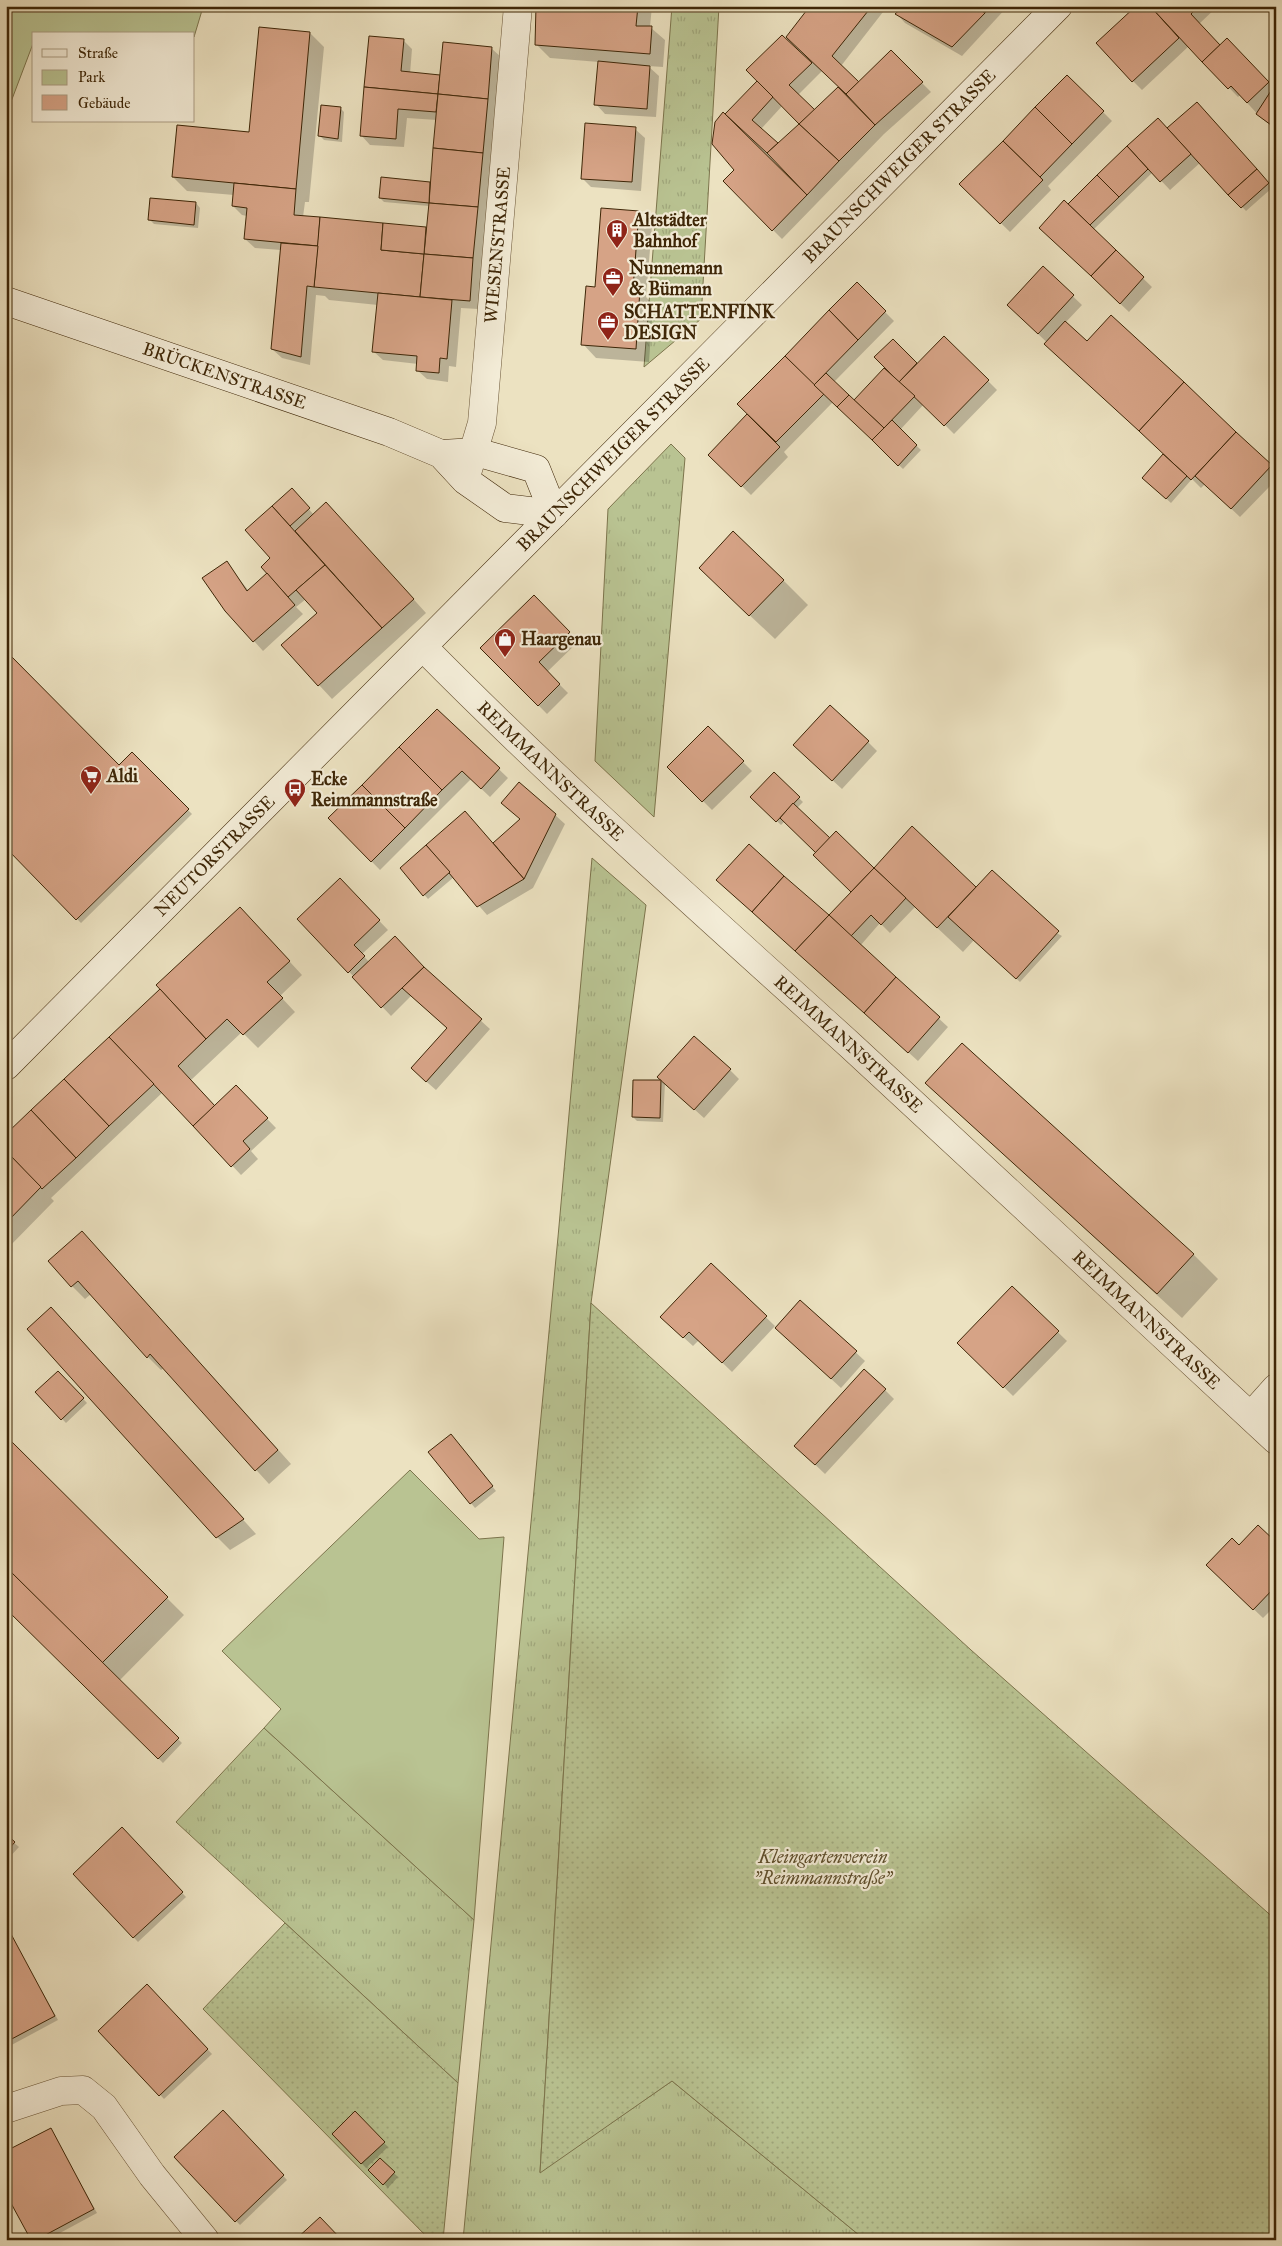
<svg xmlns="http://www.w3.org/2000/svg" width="1282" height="2246" font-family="'IM FELL Great Primer',serif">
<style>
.grass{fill:url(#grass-tufts);stroke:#7c744c}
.park{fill:#b9c392;stroke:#7c744c}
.garden{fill:url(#garden-dots);stroke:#7c744c}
.shadow{fill:#0003;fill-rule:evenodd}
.building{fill:#d6a386;stroke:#3e2607}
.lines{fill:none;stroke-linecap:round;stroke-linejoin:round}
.street-casing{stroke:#6a5536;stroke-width:29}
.secondary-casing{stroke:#3e2607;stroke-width:29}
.street{stroke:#f3ecd7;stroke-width:28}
.secondary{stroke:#f3ecd7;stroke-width:28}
.labels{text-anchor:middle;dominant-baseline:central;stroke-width:4.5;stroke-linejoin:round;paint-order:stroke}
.street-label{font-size:18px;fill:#3e2607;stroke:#f3ecd7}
.poi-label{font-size:18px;font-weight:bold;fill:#3e2607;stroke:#f3ecd7;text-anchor:start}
.park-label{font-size:18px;font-style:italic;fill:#5d4d2a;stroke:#f3ecd7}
</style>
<defs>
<pattern id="grass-tufts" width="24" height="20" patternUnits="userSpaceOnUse" patternTransform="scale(1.25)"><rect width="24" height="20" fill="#b9c392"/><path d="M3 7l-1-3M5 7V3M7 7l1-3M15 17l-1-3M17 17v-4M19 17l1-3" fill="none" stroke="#a0a77c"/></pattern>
<pattern id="garden-dots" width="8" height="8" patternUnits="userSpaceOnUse" patternTransform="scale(1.25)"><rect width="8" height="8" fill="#b9c392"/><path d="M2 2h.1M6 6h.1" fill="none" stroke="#a0a77c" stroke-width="1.8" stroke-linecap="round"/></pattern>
</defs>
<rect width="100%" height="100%" fill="#ece2c1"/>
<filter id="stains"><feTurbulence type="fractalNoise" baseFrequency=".004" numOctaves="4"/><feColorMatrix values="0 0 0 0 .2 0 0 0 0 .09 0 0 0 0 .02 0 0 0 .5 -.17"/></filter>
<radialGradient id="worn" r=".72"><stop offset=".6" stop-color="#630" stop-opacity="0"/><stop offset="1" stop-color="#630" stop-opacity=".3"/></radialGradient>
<g class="grass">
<polygon points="672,6 719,6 701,319 644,367"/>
<polygon points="671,444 685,458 654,817 595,761 608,509"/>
<polygon points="592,858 646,905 591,1303 540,2172 672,2081 865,2240 463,2240 558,1237"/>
<polygon points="264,1728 474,1920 458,2083 176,1822"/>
</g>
<g class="park">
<polygon points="6,6 208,6 203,7 194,37 194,34 34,34 34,41 6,115"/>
<polygon points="410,1470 479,1539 504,1537 474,1920 264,1728 281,1709 222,1651"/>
</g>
<g class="garden">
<polygon points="591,1303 971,1650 1276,1920 1276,2240 865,2240 672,2081 540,2173"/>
<polygon points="285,1923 458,2083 443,2240 430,2240 203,2009"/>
</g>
<g class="shadow">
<polygon points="537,6 652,6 650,27 665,40 663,67 648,66 659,76 656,117 605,114 596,104 599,62 550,58 536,44"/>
<path d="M812 6H877L883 12 841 66 860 84 891 52 931 92 884 134 782 239 724 181 735 170 725 116 759 81 782 36 787 39ZM822 71 839 87 815 111 798 95ZM783 105 801 124 778 145 761 129Z"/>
<polygon points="906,6 1008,6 962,56 905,23 897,14"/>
<polygon points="1137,6 1218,6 1199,24 1220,47 1236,49 1274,88 1276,85 1276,128 1261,118 1240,95 1238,97 1189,46 1142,90 1133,81"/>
<polygon points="310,33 324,47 309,202 305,202 303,217 427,228 429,206 384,202 380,198 382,178 431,183 437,120 407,118 404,147 370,145 361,135 403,40 412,49 410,74 441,76 491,48 501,57 478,309 461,308 456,367 449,366 448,382 427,379 417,370 418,364 383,360 373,351 378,305 329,300 325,296 316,295 310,365 282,358 272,349 281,250 255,248 245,239 247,216 242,215 233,206 234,195 187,191 173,177 251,133"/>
<polygon points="1067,76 1112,121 1048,186 1051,190 1010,232 961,184"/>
<polygon points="340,108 344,112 342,142 324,140 320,136"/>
<polygon points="1206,112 1272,188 1246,211 1201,162 1170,190 1153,172 1093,230 1152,287 1129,312 1050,237 1076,213 1070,204 1128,147"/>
<polygon points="635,129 645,138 641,191 591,187 582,178"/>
<polygon points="196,203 200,208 198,228 154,224 150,220"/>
<polygon points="638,213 652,226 646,297 653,304 649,362 596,358 583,344 596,288"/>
<polygon points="1043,268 1082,305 1065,323 1087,343 1111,316 1276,471 1276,480 1240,517 1205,484 1201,488 1192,479 1171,503 1148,482 1174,463 1017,314"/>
<polygon points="857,284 894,321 834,382 854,401 901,382 876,357 893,340 917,365 944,337 997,390 954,434 924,404 900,430 921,450 903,469 833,402 784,452 788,457 751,495 710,455 749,414"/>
<polygon points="292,490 314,515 340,518 426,613 332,699 319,685 319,613 306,599 296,607 303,614 263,651 226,610 226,563 249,591 268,573 272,558 247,531"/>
<polygon points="783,580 808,605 775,639 725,592"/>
<polygon points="534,597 578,642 547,672 568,693 547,714 482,648"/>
<polygon points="437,710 508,778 490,797 471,779 380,870 329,818"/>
<polygon points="708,727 752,771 712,810 669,767"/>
<polygon points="868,742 877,751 842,789 804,754"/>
<polygon points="132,754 192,814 81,923 6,847 119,767"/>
<polygon points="774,774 803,802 797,808 830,840 836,833 874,869 912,828 976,889 1062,936 1020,982 974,940 963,952 915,907 890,933 880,923 860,946 948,1027 918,1061 727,889 829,917 852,892 814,855 817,853 785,821 781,825 752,797"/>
<polygon points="465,813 493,844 522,820 555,815 565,824 533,888 487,915 454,877 428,899 401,868"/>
<polygon points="340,880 388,930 362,954 369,962 395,938 426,971 490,1029 436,1090 421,1077 448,1029 411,996 391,1016 299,919"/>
<polygon points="253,922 302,975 280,996 295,1012 258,1048 242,1032 190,1081 215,1107 245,1096 276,1128 251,1151 258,1159 241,1175 163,1092 51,1198 54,1201 6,1250 6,1135"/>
<polygon points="730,1070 739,1079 704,1118 665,1083 663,1122 637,1121 633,1117 634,1081 664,1082"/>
<polygon points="926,1083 1193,1254 1218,1279 1182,1318"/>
<polygon points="95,1246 291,1464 269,1484 164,1368 161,1370 148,1357 91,1294 85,1299 72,1286"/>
<polygon points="711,1265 775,1326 732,1372 699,1340 693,1346 671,1326"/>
<polygon points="1012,1288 1067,1341 1013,1396 959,1343"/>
<polygon points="800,1301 865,1361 841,1388 786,1337"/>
<polygon points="51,1308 65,1322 256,1534 230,1550 217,1537"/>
<polygon points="58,1372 87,1403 66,1423 37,1392"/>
<polygon points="885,1390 894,1399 825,1474 805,1455"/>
<polygon points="6,1438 184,1615 119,1681 182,1743 163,1763 6,1607"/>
<polygon points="455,1440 496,1491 475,1508 430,1453"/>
<polygon points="1276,1544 1276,1605 1263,1618 1217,1574 1239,1547"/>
<polygon points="122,1829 186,1897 138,1942 74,1874"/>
<polygon points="6,1836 19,1847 6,1861"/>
<polygon points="11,1936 58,2020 6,2048 6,1939"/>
<polygon points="147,1986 212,2054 164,2099 100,2031"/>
<polygon points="223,2112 287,2180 240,2225 175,2157"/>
<polygon points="355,2113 388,2147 366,2168 334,2134"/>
<polygon points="50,2129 97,2213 47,2240 32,2240"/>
<polygon points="380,2160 398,2177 388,2188 370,2170"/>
</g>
<g class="building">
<polygon points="536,6 638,6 636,26 652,26 650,54 535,45"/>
<polygon points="810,6 872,6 832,56 859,82 846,94 786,37"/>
<polygon points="904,6 975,6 985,13 952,47 895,14"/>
<polygon points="975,6 991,6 985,13"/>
<polygon points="1136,6 1150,6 1179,38 1132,82 1096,43"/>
<polygon points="1150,6 1199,6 1191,14 1220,45 1202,62"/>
<polygon points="259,27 310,32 296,189 172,177 177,125 249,132"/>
<polygon points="782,35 812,63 789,85 815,110 799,124 746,70"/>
<polygon points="369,36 404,39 401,71 440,75 438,94 364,87"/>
<polygon points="1227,38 1269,82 1247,103 1231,86 1228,89 1202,62"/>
<polygon points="443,42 492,47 488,99 438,94"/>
<polygon points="891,50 923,82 875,125 846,94"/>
<polygon points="598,61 650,66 647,109 594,105"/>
<polygon points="1067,75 1104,111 1072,144 1035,107"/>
<polygon points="757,81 773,97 752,120 778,143 767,153 725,114"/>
<polygon points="1276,83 1276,117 1271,125 1256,114"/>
<polygon points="364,87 438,94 436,112 398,109 396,139 360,136"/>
<polygon points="838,87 875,125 839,161 799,124"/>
<polygon points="438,94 488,99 483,153 433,148"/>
<polygon points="1197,102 1257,169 1228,195 1167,128"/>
<polygon points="321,105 341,107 338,139 318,136"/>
<polygon points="1035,107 1072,144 1040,177 1003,141"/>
<polygon points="723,112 807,195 772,231 723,181 734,170 712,144 715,122"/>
<polygon points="1158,118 1191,154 1160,182 1127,146"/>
<polygon points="585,123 636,127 632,182 581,179"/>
<polygon points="799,124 839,161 807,195 767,153"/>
<polygon points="1003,141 1043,180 1000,224 959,184"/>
<polygon points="1127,146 1148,169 1119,197 1097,175"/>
<polygon points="433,148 483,153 478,207 429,203"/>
<polygon points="1257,169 1269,183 1241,208 1228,195"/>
<polygon points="1097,175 1119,197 1090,225 1068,204"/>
<polygon points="381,177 430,182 429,203 379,198"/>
<polygon points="234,183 296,189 294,215 320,217 318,246 244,239 247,208 232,206"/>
<polygon points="150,198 196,202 194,225 148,220"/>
<polygon points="1064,200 1116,250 1091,276 1039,228"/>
<polygon points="429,203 478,207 473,258 424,254"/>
<polygon points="601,208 639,211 633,289 640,289 636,349 581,345 586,286 595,287"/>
<polygon points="320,217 383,223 381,250 424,254 420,297 314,287"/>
<polygon points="383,223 426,227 424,254 381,250"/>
<polygon points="281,243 318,246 314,287 307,286 301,357 271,349"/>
<polygon points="1116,250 1144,277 1120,304 1091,276"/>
<polygon points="424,254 473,258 470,301 420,297"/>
<polygon points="1043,266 1074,295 1038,334 1007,305"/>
<polygon points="857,282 886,311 858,340 829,310"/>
<polygon points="378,293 452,300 447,359 440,358 439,373 416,371 417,356 372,352"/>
<polygon points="829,310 858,340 814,385 785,356"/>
<polygon points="1111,315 1184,382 1139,431 1044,344 1065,321 1087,341"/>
<polygon points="944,336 989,380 944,426 899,382"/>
<polygon points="893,339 917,363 899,382 874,357"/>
<polygon points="785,356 824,394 776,442 737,404"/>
<polygon points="884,368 915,396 884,428 854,400"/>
<polygon points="826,373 849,395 837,407 814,385"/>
<polygon points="1184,382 1236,432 1191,480 1139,431"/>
<polygon points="849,395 884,428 872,440 837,407"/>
<polygon points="747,414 780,447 741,487 708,455"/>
<polygon points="892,420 917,445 898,466 872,440"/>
<polygon points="1236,432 1272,465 1231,509 1195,476"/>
<polygon points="1163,454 1187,476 1166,499 1142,478"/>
<polygon points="292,488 310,508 290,526 272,506"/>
<polygon points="326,502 414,599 382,628 295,531"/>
<polygon points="272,506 325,565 288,597 261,567 270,558 245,530"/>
<polygon points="733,531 784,580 749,616 699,568"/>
<polygon points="227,561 247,591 267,573 295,605 253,642 225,611 202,578"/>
<polygon points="325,565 382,628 318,686 281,645 317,613 296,590"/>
<polygon points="534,595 570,632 539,662 560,684 538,706 480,648"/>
<polygon points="6,651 119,765 132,752 189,809 76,920 6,848"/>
<polygon points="830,705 869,741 832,781 793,745"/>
<polygon points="437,709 500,768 481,789 462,771 442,790 399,747"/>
<polygon points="708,726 744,761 702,802 667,767"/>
<polygon points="399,747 442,790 405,828 362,785"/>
<polygon points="774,772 800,797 776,822 750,797"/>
<polygon points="519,782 556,814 524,879 493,843 520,819 501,803"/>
<polygon points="362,785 405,828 371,862 328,818"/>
<polygon points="793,803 830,838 816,853 780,818"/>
<polygon points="465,811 524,879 477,907 426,845"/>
<polygon points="912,826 976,887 937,928 874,868"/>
<polygon points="836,831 874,868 851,892 813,855"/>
<polygon points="749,844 784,876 752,912 716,880"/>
<polygon points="426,845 450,872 423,896 400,868"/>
<polygon points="874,868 906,898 881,925 871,915 851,936 829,915"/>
<polygon points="992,870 1059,931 1016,979 948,917"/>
<polygon points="784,876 829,915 795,951 752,912"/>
<polygon points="340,878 380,920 354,945 365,956 348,973 297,919"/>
<polygon points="240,907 290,961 267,982 283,998 243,1035 227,1019 206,1039 156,985"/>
<polygon points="829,915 896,977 864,1013 795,951"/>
<polygon points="395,936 424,967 381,1008 352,977"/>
<polygon points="424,967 482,1019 426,1082 411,1068 447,1028 402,988"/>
<polygon points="896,977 940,1017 908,1053 864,1013"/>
<polygon points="160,989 206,1039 178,1066 215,1106 193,1126 109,1037"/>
<polygon points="694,1036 731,1069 694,1110 657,1077"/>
<polygon points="109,1037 154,1084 109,1126 64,1079"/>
<polygon points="962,1043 1194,1254 1157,1294 925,1083"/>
<polygon points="64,1079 109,1126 76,1158 31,1110"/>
<polygon points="633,1080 661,1080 660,1118 632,1117"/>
<polygon points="236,1085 268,1118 243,1141 250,1149 231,1167 193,1126"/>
<polygon points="31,1110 76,1158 42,1189 6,1151 6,1134"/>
<polygon points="6,1151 41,1187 6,1223"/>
<polygon points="82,1231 278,1450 255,1471 150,1354 147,1358 78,1281 71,1287 48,1261"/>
<polygon points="711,1263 767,1316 722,1363 689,1332 683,1338 660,1317"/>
<polygon points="1012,1286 1059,1331 1003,1388 957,1343"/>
<polygon points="800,1300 857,1351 831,1379 775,1328"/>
<polygon points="51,1307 244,1519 216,1538 90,1399 27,1329"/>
<polygon points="864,1369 886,1389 815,1465 794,1446"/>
<polygon points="58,1371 84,1398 61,1420 35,1392"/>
<polygon points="451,1434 493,1486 470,1504 428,1452"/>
<polygon points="6,1436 168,1597 102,1663 6,1567"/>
<polygon points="1258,1525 1276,1542 1276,1586 1253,1610 1206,1565 1232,1538 1239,1545"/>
<polygon points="6,1567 179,1738 158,1759 6,1609"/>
<polygon points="122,1827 183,1892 133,1938 73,1874"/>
<polygon points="6,1834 15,1842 6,1852"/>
<polygon points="11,1934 55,2016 6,2042 6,1937"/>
<polygon points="147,1984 208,2049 159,2096 98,2031"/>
<polygon points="223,2110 284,2175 235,2222 174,2157"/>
<polygon points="355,2111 385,2142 361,2164 332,2134"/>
<polygon points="51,2128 94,2209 36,2240 31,2240 6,2194 6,2151"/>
<polygon points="380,2158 395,2172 383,2185 368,2170"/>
<polygon points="320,2217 342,2240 295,2240"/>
</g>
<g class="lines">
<g class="street-casing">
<g id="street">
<path id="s1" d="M467 473 482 423 518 6"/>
<path id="s2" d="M423 647C560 786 707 915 851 1046 993 1176 1134 1309 1276 1440"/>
<polyline points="1251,1416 1276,1388"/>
<polyline points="6,2109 61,2091 83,2090 104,2107 152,2175 205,2240"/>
</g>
</g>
<g class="secondary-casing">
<g id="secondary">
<path id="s3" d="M6 301 389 432 441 454 465 480 505 508 554 514"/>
<polyline points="441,454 476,452 536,469 554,514"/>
<path id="s4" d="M6 1066 1058 6"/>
</g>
</g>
<use href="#street" class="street"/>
<use href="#secondary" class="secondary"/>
</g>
<defs>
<g id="building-pin" transform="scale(1.125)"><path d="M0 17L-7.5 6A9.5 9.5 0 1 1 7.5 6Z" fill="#8f2418" stroke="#f3ecd7"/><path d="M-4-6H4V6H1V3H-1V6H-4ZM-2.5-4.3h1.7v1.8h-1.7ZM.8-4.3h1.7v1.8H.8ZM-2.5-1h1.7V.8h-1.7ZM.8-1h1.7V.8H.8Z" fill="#fff"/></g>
<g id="office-pin" transform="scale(1.125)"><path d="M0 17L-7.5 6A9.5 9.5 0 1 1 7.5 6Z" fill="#8f2418" stroke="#f3ecd7"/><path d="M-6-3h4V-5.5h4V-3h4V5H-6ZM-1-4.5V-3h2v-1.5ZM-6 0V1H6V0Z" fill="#fff"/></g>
<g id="shop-pin" transform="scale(1.125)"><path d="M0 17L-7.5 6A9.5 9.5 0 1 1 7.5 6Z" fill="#8f2418" stroke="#f3ecd7"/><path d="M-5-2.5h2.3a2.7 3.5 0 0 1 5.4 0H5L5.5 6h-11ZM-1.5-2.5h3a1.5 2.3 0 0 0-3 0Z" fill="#fff"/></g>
<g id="supermarket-pin" transform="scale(1.125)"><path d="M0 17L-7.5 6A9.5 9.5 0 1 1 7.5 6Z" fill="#8f2418" stroke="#f3ecd7"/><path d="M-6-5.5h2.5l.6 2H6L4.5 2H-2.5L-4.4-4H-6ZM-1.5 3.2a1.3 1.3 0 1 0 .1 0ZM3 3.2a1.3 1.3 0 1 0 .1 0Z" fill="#fff"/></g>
<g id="bus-pin" transform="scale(1.125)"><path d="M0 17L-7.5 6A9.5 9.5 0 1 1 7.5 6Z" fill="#8f2418" stroke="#f3ecd7"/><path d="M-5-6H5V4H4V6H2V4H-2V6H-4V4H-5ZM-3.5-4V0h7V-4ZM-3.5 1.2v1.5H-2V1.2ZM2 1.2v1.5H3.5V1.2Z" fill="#fff"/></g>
</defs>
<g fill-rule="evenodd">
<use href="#building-pin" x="617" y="230"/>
<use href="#office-pin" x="613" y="278"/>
<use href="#office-pin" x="608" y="322"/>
<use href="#shop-pin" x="505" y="639"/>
<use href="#supermarket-pin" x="91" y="776"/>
<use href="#bus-pin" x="295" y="789"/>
</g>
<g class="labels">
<g class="street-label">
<text stroke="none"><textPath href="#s4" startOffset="1268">BRAUNSCHWEIGER STRASSE</textPath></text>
<text stroke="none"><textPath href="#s1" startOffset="231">WIESENSTRASSE</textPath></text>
<text stroke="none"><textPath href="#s3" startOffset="231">BRÜCKENSTRASSE</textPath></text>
<text stroke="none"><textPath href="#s4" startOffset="862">BRAUNSCHWEIGER STRASSE</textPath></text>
<text stroke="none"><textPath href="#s2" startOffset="178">REIMMANNSTRASSE</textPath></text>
<text stroke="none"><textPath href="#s4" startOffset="296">NEUTORSTRASSE</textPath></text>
<text stroke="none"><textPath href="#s2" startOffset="582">REIMMANNSTRASSE</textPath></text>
<text stroke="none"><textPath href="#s2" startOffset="988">REIMMANNSTRASSE</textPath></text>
</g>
<g class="poi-label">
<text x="633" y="220">Altstädter<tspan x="633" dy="21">Bahnhof</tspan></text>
<text x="629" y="268">Nunnemann<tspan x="629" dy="21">&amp; Bümann</tspan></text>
<text x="624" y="312">SCHATTENFINK<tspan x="624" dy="21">DESIGN</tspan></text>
<text x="521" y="639">Haargenau</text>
<text x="107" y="776">Aldi</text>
<text x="311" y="779">Ecke<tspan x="311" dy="21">Reimmannstraße</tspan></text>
</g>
<g class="park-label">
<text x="823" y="1857">Kleingartenverein<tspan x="823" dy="21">"Reimmannstraße"</tspan></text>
</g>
</g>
<rect width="1282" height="2246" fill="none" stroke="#ece2c1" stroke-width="25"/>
<rect x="8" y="8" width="1267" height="2231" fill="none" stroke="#3e2607" stroke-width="2.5"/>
<rect x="12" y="12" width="1257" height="2221" fill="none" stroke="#3e2607"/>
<rect x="32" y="32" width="162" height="90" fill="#f3ecd7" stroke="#ab9d84"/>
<rect x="42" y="49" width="25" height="8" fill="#f3ecd7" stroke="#ab9d84"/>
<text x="78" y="58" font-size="15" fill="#3e2607">Straße</text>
<rect x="42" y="70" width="25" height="15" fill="#b9c392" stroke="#ab9d84"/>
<text x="78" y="82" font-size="15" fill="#3e2607">Park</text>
<rect x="42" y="95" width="25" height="15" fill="#d6a386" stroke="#ab9d84"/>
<text x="78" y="108" font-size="15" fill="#3e2607">Gebäude</text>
<rect width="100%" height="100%" filter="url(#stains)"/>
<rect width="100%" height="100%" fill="url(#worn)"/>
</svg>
